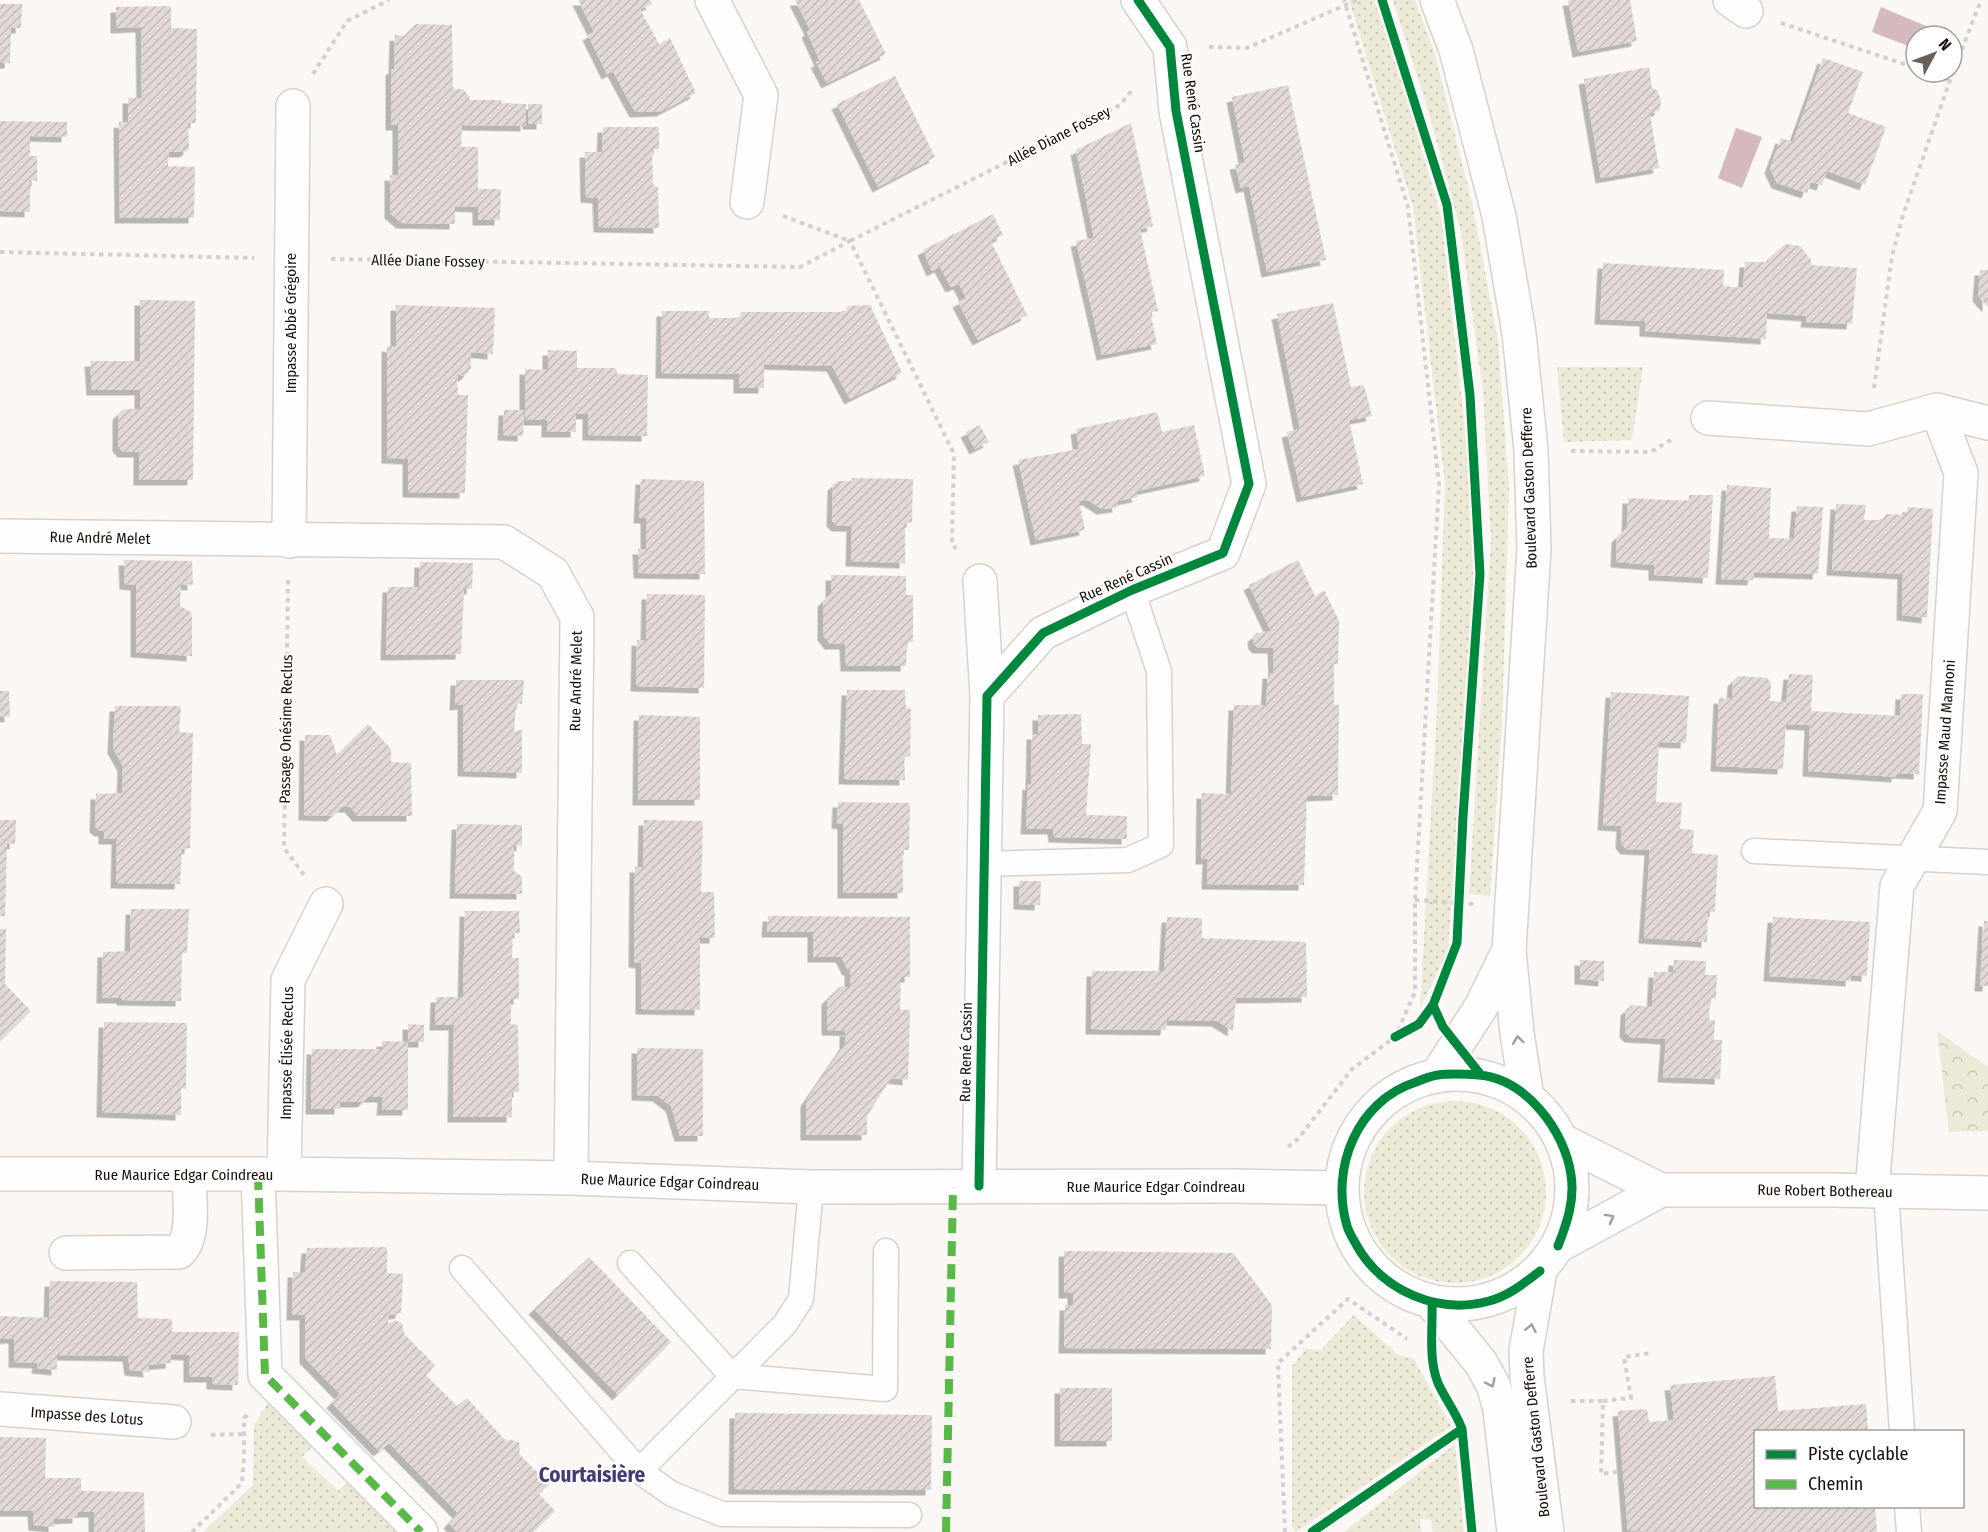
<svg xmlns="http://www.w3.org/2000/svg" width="1988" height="1532" font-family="'Fira Sans Condensed',sans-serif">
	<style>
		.grass { fill: url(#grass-dots) }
		.forest { fill: url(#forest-crowns) }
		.water { fill: #d4b9be }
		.building { fill: url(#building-hatch); filter: url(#shadow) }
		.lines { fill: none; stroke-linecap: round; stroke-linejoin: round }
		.service-casing { stroke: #d8d1cc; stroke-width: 27 }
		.pedestrian-casing { stroke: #d8d1cc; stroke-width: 36 }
		.minor-casing { stroke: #d8d1cc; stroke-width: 36 }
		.secondary-casing { stroke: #d8d1cc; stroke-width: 36 }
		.path { stroke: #d2d1d0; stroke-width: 4; stroke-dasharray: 4.5 4.5; stroke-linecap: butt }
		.service { stroke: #fefefe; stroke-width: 24 }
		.pedestrian { stroke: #fefefe; stroke-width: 33 }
		.minor { stroke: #fefefe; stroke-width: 33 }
		.secondary { stroke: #fefefe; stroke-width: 33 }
		.quiet { stroke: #58b947; stroke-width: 8; stroke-dasharray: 15 8; stroke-linecap: butt }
		.cycleway-casing { stroke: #fff; stroke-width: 13 }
		.cycleway { stroke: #00873e; stroke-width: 9 }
		.oneway { stroke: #a29e9c }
		.labels { text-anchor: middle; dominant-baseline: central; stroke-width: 4.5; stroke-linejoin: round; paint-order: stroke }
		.street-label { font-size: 15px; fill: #190e08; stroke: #fff }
		.district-label { font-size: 21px; font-weight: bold; fill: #463975; stroke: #fff }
	</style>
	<defs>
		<pattern id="grass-dots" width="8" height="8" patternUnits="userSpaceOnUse" patternTransform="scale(1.5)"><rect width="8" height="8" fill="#ece9d6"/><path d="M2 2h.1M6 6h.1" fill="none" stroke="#cac7b6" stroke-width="1.8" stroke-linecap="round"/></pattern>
		<pattern id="forest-crowns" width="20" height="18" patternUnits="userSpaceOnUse" patternTransform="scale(1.5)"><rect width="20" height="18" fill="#ece9d6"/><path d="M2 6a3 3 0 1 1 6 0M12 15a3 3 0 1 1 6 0" fill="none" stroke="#cac7b6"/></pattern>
		<pattern id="building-hatch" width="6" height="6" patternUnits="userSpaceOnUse" patternTransform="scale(1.5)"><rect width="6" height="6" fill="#e2d9d7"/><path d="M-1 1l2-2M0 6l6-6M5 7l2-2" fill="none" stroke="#c1b9b7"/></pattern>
		<filter id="shadow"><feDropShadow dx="-5.5" dy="5.5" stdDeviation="0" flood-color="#0004"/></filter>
	</defs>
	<rect width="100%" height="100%" fill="#faf7f5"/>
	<path class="grass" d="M1349,0H1374L1400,76L1441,216L1465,428L1474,581L1448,950L1420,1009L1437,709L1445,484L1413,207Z
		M1393,0H1415L1434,51L1472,202L1498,341L1509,487L1502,723L1490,896L1469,894L1491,540L1483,391L1461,232L1429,113Z
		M1557,367H1643L1632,440L1564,442Z
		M1364 1192a91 91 0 1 1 182 0a91 91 0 1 1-182 0Z
		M1354,1315L1398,1355L1414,1359L1451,1426L1296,1532L1292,1527V1366L1306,1349L1321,1350Z
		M273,1395L320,1439L302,1457L338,1491L356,1476L409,1532H203L253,1485L254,1425Z
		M1455,1444L1464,1532H1433L1431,1520L1420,1519L1421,1532H1344Z"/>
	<path class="forest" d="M1937,1031L1988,1067V1131L1949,1132Z"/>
	<path class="water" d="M1881,7L1933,29L1931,36H1916V49L1872,32Z
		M1736,128L1762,137L1742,188L1718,178Z"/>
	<path class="building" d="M578,0H650L652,4L640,9L659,44L670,38L696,93L662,111L635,112L613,71L607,74L588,35L594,32Z
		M795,0H859L886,54L827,83L816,62L820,61L807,32L810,30Z
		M1568,0H1630L1637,41L1578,52Z
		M0,4H22L21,28H11L10,63H0Z
		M171,6V28L197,29L196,123H188L189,149L185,152H169L168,166L195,167L194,218H120L119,122L128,123V98H142L141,27L116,28V7Z
		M416,24L452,25L453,89H463L469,96V100H501L502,103L526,104V126L462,125L461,147H478V189H501L500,220H478V207L455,206V224L402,223L390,213V175L398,176V125H391V69H394L395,35L404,36Z
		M1823,58L1863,72L1848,113L1886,127L1865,185L1827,171L1822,185L1811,182L1807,193L1777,183L1770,168L1781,138L1793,142Z
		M1649,67L1652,88L1657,90L1661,100L1660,110L1650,114L1659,168L1601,178L1584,79Z
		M895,76L935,157L878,187L837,104Z
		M1288,85L1326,260L1267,272L1249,186L1241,188L1235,164L1245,163L1232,97Z
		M528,104H542V124H528Z
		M0,121L67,122V137L30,136V156H37V181L30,180V212L0,211Z
		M1131,123L1153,226L1140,229L1158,311L1150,312L1157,344L1102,355L1076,241L1094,238L1076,150Z
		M603,127H659V149L652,150L653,185L658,187L659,228L599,227L598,198L586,197L585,152H602Z
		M993,214L1003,235L991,241L1027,315L978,340L958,302L966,298L959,284L951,287L940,267L932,271L923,250Z
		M1785,244L1800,246L1811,260V265L1857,268L1852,324L1806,322L1807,316L1767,313L1766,339L1645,331V321L1600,319L1603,263L1724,270L1723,286L1743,288L1745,262H1768V259Z
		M1980,270H1988V307L1978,296Z
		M140,300L195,301L193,480H139V452H123L118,446V414L124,409H140V390H92L90,361H140Z
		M1333,303L1351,387L1364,385L1372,416L1349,420L1363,484L1302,497L1287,432L1300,429L1277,314Z
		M396,305L495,308L493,354L471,352V368L468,373L464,376L457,374L458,395H468L465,493L408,492V459L387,458V346L396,347Z
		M870,305L902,373L850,399L832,366L764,364V388H739V374L661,373L662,311H709V318H740L741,312H846L847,306Z
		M548,350L577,351V368H616L617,374L648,375L647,436L588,435V414H576V432H547V420H525V369L548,370Z
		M504,410H524L523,436L503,435Z
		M1157,412L1162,432L1194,425L1205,476L1136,491L1138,497L1117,501L1118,507L1102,509L1088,500L1079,501L1085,530L1036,540L1018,460L1079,449L1076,429Z
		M980,425L989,442L975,449L966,432Z
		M852,478L913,479L912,522L905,523V563L851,561L852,526H837L832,521L833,485L838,481H852Z
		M641,479L704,481L705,574L639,573L638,549H646V518H639Z
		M1727,485L1771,488L1769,538L1794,539L1797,506L1823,507L1818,574L1754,572L1753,580L1721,579Z
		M1689,495H1713L1708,578L1654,575V565L1616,562L1617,537L1627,528L1628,498L1689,501Z
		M1836,504L1866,505L1864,520H1882L1886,514L1906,515L1908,507L1933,509L1927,618L1902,615L1903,574L1832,570Z
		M124,560L192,561L193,585L181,584L180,606L191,612L192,616V656L136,652V585L125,584Z
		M1298,560L1315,596L1324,590L1339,621L1338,664H1334V705H1339L1338,795L1307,796L1304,885L1207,884L1208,859H1201L1202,793L1231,794L1234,705H1266L1268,673H1274L1273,648H1258L1254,644L1253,637L1257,633L1271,631L1249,585Z
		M420,562L473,563L472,589H464L461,654L386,655L388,587H419Z
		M831,575L906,576V595H913V642H907L906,666H846L845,644H830L823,635V601L831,594Z
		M647,594L705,595L704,688L636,686L637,640L646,641Z
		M1789,674L1813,675L1811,711L1900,716L1901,694H1923L1919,774L1897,773V777L1808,771L1810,725L1786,724L1783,769L1716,766L1719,698L1732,699L1733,681L1738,676L1767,678L1771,683L1770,701L1786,702Z
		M456,680H524L522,704L516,703L514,731L522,730V773L463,771V704L455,705Z
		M847,690H905L906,708L911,709L910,756L904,757L905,780L844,779Z
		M0,691H9L10,717L0,716Z
		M1611,692L1689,696L1686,743L1659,742L1656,802L1682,803L1680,829L1694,830L1692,853L1718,855L1715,912H1708L1707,942L1644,938L1650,850L1626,849L1621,843L1622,826L1603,825Z
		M115,706H181L179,732L193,733L190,848L182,849L180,884L116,883L117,839H104V831H100L95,827L96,794L122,793L123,766L113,748Z
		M1081,714L1082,744H1091L1086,815L1127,816V839L1054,837L1053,829H1026L1028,784L1031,785L1032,734H1038V715Z
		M639,715L700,717V800H638Z
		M368,724L391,749V762L411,763L412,816H358L350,807H342L332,816L304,815L305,735H330L337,755Z
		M838,802L910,803L909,850H903V893H843V824L837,823Z
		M0,820H16L15,844L7,843L5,916H0Z
		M644,820L703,821L701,892H714L715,938H700V1010L641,1009V963L634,962L635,867H643Z
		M457,824L522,825V846L514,845V871L522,877V894L455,893Z
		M1019,881H1041L1040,905L1019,904Z
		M131,909H189L187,953H182L181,1001L122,1000V998H102L103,952L130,951Z
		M465,911H519L520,933H513L512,958H519V999H511V1024L518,1025L519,1092H512V1117H453L454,1025H435L436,997H463Z
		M768,916L910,917V977H901L900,1010H910L908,1080L891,1078L867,1116V1135H806V1101L845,1044V1031H878L827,1030V999L840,987H850V970H848L841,957H813V932H767Z
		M1167,917L1202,918V938L1306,942L1307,997L1236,998L1233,1031L1217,1021L1167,1020L1166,1030L1091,1029L1092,971H1164Z
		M1773,917L1870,922L1867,976L1851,975V981L1769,976Z
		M1984,921H1988V986H1980Z
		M0,929H6L5,984L31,1011L0,1041Z
		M1580,960L1604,961V981L1580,979Z
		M1674,960L1706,961L1705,975H1717L1716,999L1710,998L1709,1020H1715L1714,1040H1722L1720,1079L1663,1077L1666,1039L1630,1037L1625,1032L1626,1010L1632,1005L1652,1007L1654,972H1673Z
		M104,1022L187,1023L186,1089L181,1088V1115L102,1112Z
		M408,1024L424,1025V1042H408Z
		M382,1041L408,1042V1110H382L383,1097H368L363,1102H340V1109H311L312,1049H382Z
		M637,1048L703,1049V1136H680L671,1106L658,1096L637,1095Z
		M387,1247V1273L403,1274L401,1313L389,1315L388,1324L395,1320L402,1323L404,1334L435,1365L426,1375L457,1406L467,1398L506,1441L511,1440L519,1442L520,1449L519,1454L549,1484L539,1494L555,1511L533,1532H457L449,1523L458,1513L389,1443L379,1451L332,1403L340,1394L305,1358V1315H292L293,1272H305L307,1248Z
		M1064,1251L1233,1253L1272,1305L1271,1349L1064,1348L1065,1305H1073V1293H1064Z
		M589,1257L671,1342L618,1395L534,1309Z
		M50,1281L137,1282L138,1318L172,1319V1332H239L238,1385L212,1384V1377H189V1355L171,1354V1363L148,1365L149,1372L130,1370L128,1356L57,1355V1370L37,1368L38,1363L14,1362V1338L0,1339V1316L49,1318Z
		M1775,1376L1778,1411L1866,1404L1868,1431H1755V1506H1875L1877,1532L1628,1531L1618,1411L1647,1409L1649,1422L1674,1420L1670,1385Z
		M1060,1388H1112V1441H1060Z
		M735,1413L932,1415L931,1490L734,1489Z
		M0,1437L46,1438L45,1478H81V1491L144,1492L145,1532H94V1512H78V1518L54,1519V1527L34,1525L33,1511H0Z"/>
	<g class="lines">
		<defs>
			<path id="service" d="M1754,851L1988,862
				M984,864L1128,860L1161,845L1159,671L1132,590
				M1886,1192L1902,1432
				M630,1263L732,1376L885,1389L886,1251
				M462,1268L639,1471L672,1494L722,1514L909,1515
				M639,1471L785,1324L801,1299L811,1187
				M1907,1506L1909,1532"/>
			<path id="pedestrian" d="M258,1175L265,1375L421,1532"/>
			<path id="minor" d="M712,0L761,95L747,202
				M1730,0L1746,11
				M1937,410L1988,423
				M1708,418L1868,429L1937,410L1961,473L1940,811L1897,886L1872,1191
				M0,536L504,542L553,573L577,617L571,1178
				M289,541L293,106
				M980,581L987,696
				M1563,1141L1661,1190H1833L1988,1193
				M0,1174H284L571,1178L811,1187L1232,1186L1340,1188
				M284,1174L288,980L326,904
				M979,1186L987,696L1043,633L1132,590L1223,553L1249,484L1176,111L1170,47L1138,0
				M1558,1246L1661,1190
				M66,1253L179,1252C196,1237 189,1197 189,1175
				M0,1409L174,1422"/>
			<path id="secondary" d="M1437,0L1456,50L1499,216L1519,333L1531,450L1534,549L1509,950L1517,1033L1527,1098
				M1342 1189a115 115 0 1 1 230 0a115 115 0 1 1-230 0Z
				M1437,1075L1481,1007L1509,950
				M1540,1271L1526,1351L1527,1377L1547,1532
				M1432,1303L1481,1363L1494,1387L1500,1410L1514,1532"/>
		</defs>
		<use href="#service" class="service-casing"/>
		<use href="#pedestrian" class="pedestrian-casing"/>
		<use href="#minor" class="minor-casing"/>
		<use href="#secondary" class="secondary-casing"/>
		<path class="path" d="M1781,23L1916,68
			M1209,47L1247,48L1357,0
			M1927,72L1950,80
			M313,74L347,21L389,0
			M783,216L850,241L1120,105L1133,89
			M0,252L254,258
			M331,259L800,267L850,241L954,454L952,544L956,549
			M1874,388L1892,256L1902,218L1950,80L1981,0
			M1571,451L1651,452L1674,438
			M288,580L284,848L304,875
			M1415,900L1474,904
			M1288,1147L1298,1139L1352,1069L1395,1037L1415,992V900L1439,484L1408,207L1344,0
			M1571,1401H1603L1601,1474L1622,1471
			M1603,1401L1631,1398L1624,1357L1652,1353
			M211,1435L244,1434
			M192,1532L242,1483L244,1457V1418L249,1413
			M1285,1532L1278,1363L1348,1299L1407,1339"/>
		<use href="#service" class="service"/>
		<use href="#pedestrian" class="pedestrian"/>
		<use href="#minor" class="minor"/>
		<use href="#secondary" class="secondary"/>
		<path class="quiet" d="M258,1175L265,1375L421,1532
			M946,1532L953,1187"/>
		<defs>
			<path id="cycleway" d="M1382,0L1447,205L1470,395L1480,574L1463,817L1457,943L1433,1005L1419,1024L1395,1037
				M1433,1005L1443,1027L1481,1075
				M979,1186L987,696L1043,633L1132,590L1223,553L1249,484L1176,111L1170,47L1138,0
				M1540,1271C1524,1283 1509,1296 1489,1301C1438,1315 1383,1291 1357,1246C1354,1240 1349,1233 1347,1226C1330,1168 1357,1101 1416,1082C1423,1079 1431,1076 1438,1075C1451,1073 1466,1074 1479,1075C1526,1079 1565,1131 1571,1175C1575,1200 1567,1223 1558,1246
				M1432,1303C1433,1327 1428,1359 1438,1383C1445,1399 1456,1412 1462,1429L1472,1532
				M1312,1532L1462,1429"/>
		</defs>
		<use href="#cycleway" class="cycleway-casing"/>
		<use href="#cycleway" class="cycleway"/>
	</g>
	<defs><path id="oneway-chevron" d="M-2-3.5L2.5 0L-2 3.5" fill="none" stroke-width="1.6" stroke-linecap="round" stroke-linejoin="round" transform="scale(1.5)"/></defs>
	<g class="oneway">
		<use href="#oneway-chevron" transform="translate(1518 1040) rotate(-98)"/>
		<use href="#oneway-chevron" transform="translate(1610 1218) rotate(-29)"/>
		<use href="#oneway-chevron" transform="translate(1531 1328) rotate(-79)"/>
		<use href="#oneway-chevron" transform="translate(1491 1383) rotate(65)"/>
	</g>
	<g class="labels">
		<g class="street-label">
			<text transform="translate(1193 103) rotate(82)">Rue René Cassin</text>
			<text transform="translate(1059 136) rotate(-27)">Allée Diane Fossey</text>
			<text transform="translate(428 261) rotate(1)">Allée Diane Fossey</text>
			<text transform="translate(291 323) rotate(-90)">Impasse Abbé Grégoire</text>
			<text transform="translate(1529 488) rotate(-92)">Boulevard Gaston Defferre</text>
			<text transform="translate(100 538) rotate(1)">Rue André Melet</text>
			<text transform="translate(1126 578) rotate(-24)">Rue René Cassin</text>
			<text transform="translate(576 681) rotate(-89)">Rue André Melet</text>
			<text transform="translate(286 729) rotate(-89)">Passage Onésime Reclus</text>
			<text transform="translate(1945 732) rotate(-86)">Impasse Maud Mannoni</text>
			<text transform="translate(966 1052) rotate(-89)">Rue René Cassin</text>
			<text transform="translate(287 1053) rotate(-89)">Impasse Élisée Reclus</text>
			<text x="184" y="1175">Rue Maurice Edgar Coindreau</text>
			<text transform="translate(670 1182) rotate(2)">Rue Maurice Edgar Coindreau</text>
			<text x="1156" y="1187">Rue Maurice Edgar Coindreau</text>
			<text transform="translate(1825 1191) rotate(1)">Rue Robert Bothereau</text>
			<text transform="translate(87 1416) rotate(4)">Impasse des Lotus</text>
			<text transform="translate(1536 1437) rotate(-96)">Boulevard Gaston Defferre</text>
		</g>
		<g class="district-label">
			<text x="592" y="1475">Courtaisière</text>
		</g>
	</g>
	<rect x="1754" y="1430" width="210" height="78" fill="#ffffff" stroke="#a39f9c" stroke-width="1.5"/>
	<rect x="1766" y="1450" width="30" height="9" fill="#00873e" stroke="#a39f9c" stroke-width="1.5"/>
	<text x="1808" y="1460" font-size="18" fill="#190e08">Piste cyclable</text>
	<rect x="1766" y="1480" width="30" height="9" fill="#58b947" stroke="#a39f9c" stroke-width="1.5"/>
	<text x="1808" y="1490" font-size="18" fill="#190e08">Chemin</text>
	<g transform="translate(1934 54) rotate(49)"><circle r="28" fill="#ffffff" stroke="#a39f9c" stroke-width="1.5"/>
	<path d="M0-4.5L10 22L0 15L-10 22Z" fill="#68605b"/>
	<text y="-9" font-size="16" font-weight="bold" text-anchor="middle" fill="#190e08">N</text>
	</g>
</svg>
